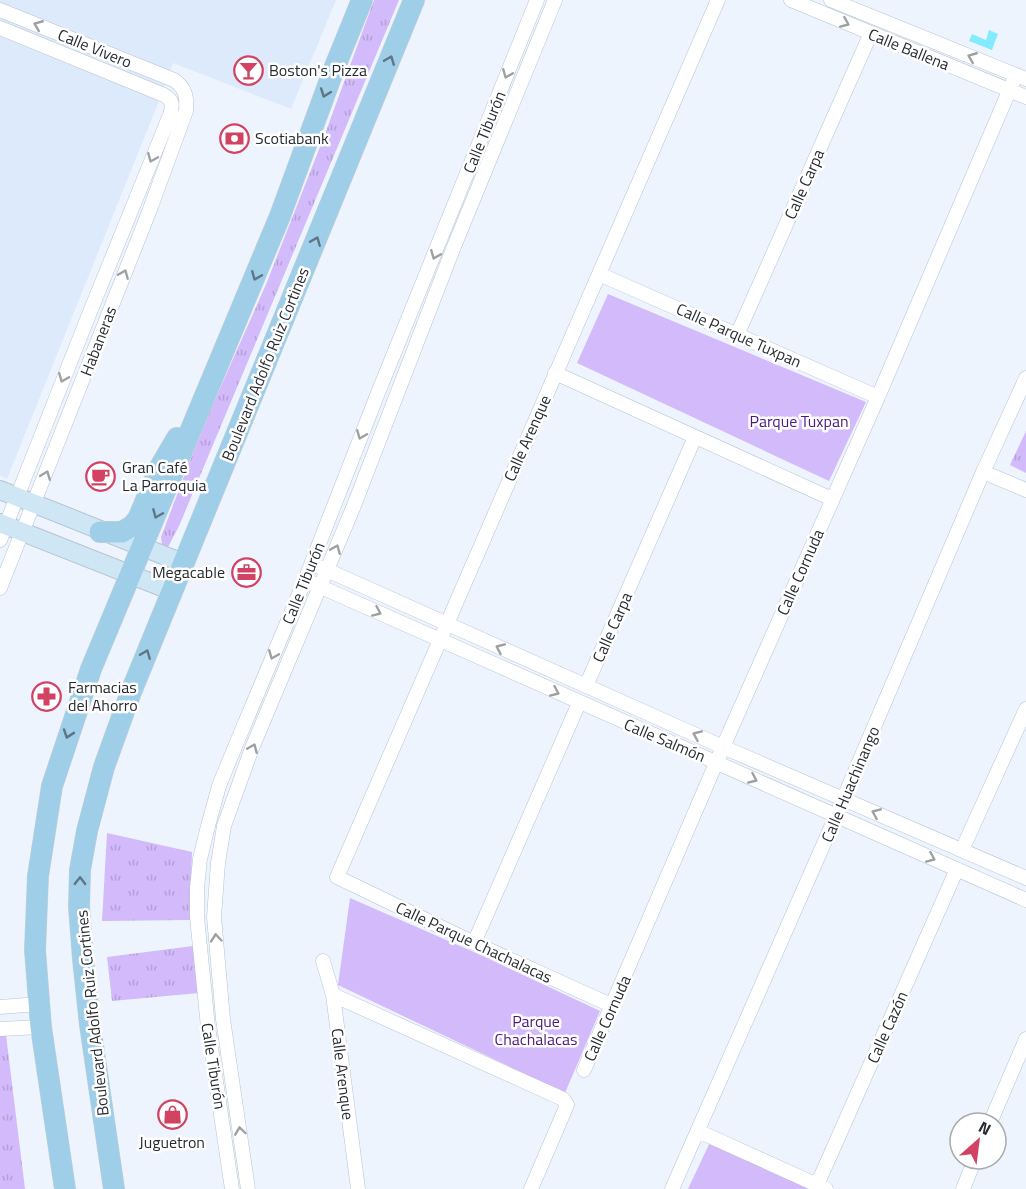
<svg xmlns="http://www.w3.org/2000/svg" width="1026" height="1189" font-family="'Titillium Web',sans-serif">
	<style>
		.built { fill: #ddeafc }
		.grass { fill: url(#grass-tufts) }
		.green { fill: #d3bafa }
		.water { fill: #84ebff }
		.lines { fill: none; stroke-linecap: round; stroke-linejoin: round }
		.street-casing { stroke: #b7c3d3; stroke-width: 15 }
		.secondary-casing { stroke: #b7c3d3; stroke-width: 20 }
		.primary-casing { stroke: #d0d1d2; stroke-width: 22 }
		.street { stroke: #fff; stroke-width: 14 }
		.secondary { stroke: #cfe7f4; stroke-width: 18 }
		.primary { stroke: #9fcee8; stroke-width: 21 }
		.oneway { stroke: #9ea0a3 }
		.oneway2 { stroke: #5e7584 }
		.labels { text-anchor: middle; dominant-baseline: central; stroke-width: 5; stroke-linejoin: round; paint-order: stroke }
		.street-label { font-size: 16px; fill: #282c32; stroke: #fff }
		.poi-label { font-size: 16px; fill: #282c32; stroke: #fff; text-anchor: start }
		.park-label { font-size: 16px; fill: #4d197c; stroke: #fff }
	</style>
	<defs>
		<pattern id="grass-tufts" width="24" height="20" patternUnits="userSpaceOnUse" patternTransform="scale(1.5)"><rect width="24" height="20" fill="#d3bafa"/><path d="M3 7l-1-3M5 7V3M7 7l1-3M15 17l-1-3M17 17v-4M19 17l1-3" fill="none" stroke="#b5a0d7"/></pattern>
	</defs>
	<rect width="100%" height="100%" fill="#edf4fe"/>
	<path class="built" d="M0,0H336L291,109L173,63L159,101L7,479L0,476Z"/>
	<path class="grass" d="M374,0H399L179,526L168,547L162,545L161,537L202,429L267,282L325,134Z
		M1026,431V473L1010,465Z
		M107,833L192,852L190,920L102,921Z
		M193,946L199,993L112,1001L107,957Z
		M0,1035H6L25,1189H0Z"/>
	<path class="green" d="M608,294L866,402L829,481L577,363Z
		M350,898L483,956L600,1011L565,1093L338,985Z
		M712,1138L815,1189H688Z"/>
	<path class="water" d="M989,30L998,34L992,50L969,41L972,34L986,40Z"/>
	<g class="lines">
		<defs>
			<path id="street" d="M791,0L1026,97
				M831,0L1026,79
				M0,10L174,80C186,88 187,98 186,111L149,212L0,588
				M0,28L164,95C173,100 173,105 170,115L90,312L0,540
				M599,274L878,397
				M737,335L871,33
				M555,373L832,499
				M983,472L1026,490
				M320,567L723,747L1026,878
				M312,583L1026,900
				M586,686L695,437
				M962,850L1026,709
				M474,943L579,703
				M323,961L333,995L358,1189
				M333,995L563,1099L567,1105L531,1189
				M613,1006L474,943L337,877L718,0
				M0,1007L39,1004
				M0,1029L41,1027
				M584,1070L723,747L878,397L1016,75
				M990,1123L1026,1039
				M698,1131L826,1189
				M817,1185L957,869
				M232,1189L208,1027L197,917V888L200,859L208,826L219,786L237,742L305,580L378,393L537,0
				M248,1189L223,1019L214,917L218,863L224,826L252,748L353,508L453,249L555,0
				M672,1189L836,816L983,472L1026,378
				M963,1189L975,1159"/>
			<path id="secondary" d="M0,490L183,563
				M0,523L172,591"/>
			<path id="primary" d="M100,532H122L132,526L138,519L160,467L177,438
				M65,1189L41,1027L35,950L38,876L52,786L91,669L280,216L334,69L362,0
				M114,1189L90,1025L83,959L79,907L80,870L87,831L104,767L131,692L414,0"/>
		</defs>
		<use href="#street" class="street-casing"/>
		<use href="#secondary" class="secondary-casing"/>
		<use href="#primary" class="primary-casing"/>
		<use href="#street" class="street"/>
		<use href="#secondary" class="secondary"/>
		<use href="#primary" class="primary"/>
	</g>
	<defs><path id="oneway-chevron" d="M-2-3.5L2.5 0L-2 3.5" fill="none" stroke-width="1.6" stroke-linecap="round" stroke-linejoin="round" transform="scale(1.5)"/></defs>
	<g class="oneway">
		<use href="#oneway-chevron" transform="translate(845 23) rotate(23)"/>
		<use href="#oneway-chevron" transform="translate(38 25) rotate(-158)"/>
		<use href="#oneway-chevron" transform="translate(972 57) rotate(-158)"/>
		<use href="#oneway-chevron" transform="translate(507 74) rotate(112)"/>
		<use href="#oneway-chevron" transform="translate(152 158) rotate(113)"/>
		<use href="#oneway-chevron" transform="translate(435 255) rotate(112)"/>
		<use href="#oneway-chevron" transform="translate(124 274) rotate(-68)"/>
		<use href="#oneway-chevron" transform="translate(63 378) rotate(112)"/>
		<use href="#oneway-chevron" transform="translate(361 435) rotate(112)"/>
		<use href="#oneway-chevron" transform="translate(46 475) rotate(-69)"/>
		<use href="#oneway-chevron" transform="translate(336 549) rotate(-67)"/>
		<use href="#oneway-chevron" transform="translate(377 612) rotate(24)"/>
		<use href="#oneway-chevron" transform="translate(500 648) rotate(-156)"/>
		<use href="#oneway-chevron" transform="translate(273 655) rotate(112)"/>
		<use href="#oneway-chevron" transform="translate(555 692) rotate(24)"/>
		<use href="#oneway-chevron" transform="translate(697 735) rotate(-156)"/>
		<use href="#oneway-chevron" transform="translate(253 748) rotate(-67)"/>
		<use href="#oneway-chevron" transform="translate(753 779) rotate(24)"/>
		<use href="#oneway-chevron" transform="translate(876 813) rotate(-157)"/>
		<use href="#oneway-chevron" transform="translate(931 858) rotate(24)"/>
		<use href="#oneway-chevron" transform="translate(216 938) rotate(-95)"/>
		<use href="#oneway-chevron" transform="translate(240 1131) rotate(-98)"/>
	</g>
	<g class="oneway2">
		<use href="#oneway-chevron" transform="translate(390 60) rotate(-68)"/>
		<use href="#oneway-chevron" transform="translate(325 93) rotate(110)"/>
		<use href="#oneway-chevron" transform="translate(316 241) rotate(-68)"/>
		<use href="#oneway-chevron" transform="translate(256 276) rotate(112)"/>
		<use href="#oneway-chevron" transform="translate(157 514) rotate(113)"/>
		<use href="#oneway-chevron" transform="translate(146 654) rotate(-68)"/>
		<use href="#oneway-chevron" transform="translate(68 734) rotate(109)"/>
		<use href="#oneway-chevron" transform="translate(80 881) rotate(-89)"/>
	</g>
	<defs>
		<symbol id="bar-ring" viewBox="-11 -11 22 22"><circle r="9.5" fill="#fff" stroke="#d24263" stroke-width="1.5"/><path d="M-6-5H6L.8 .8V4.5H3.5V6h-7V4.5H-.8V.8Z" fill="#d24263"/></symbol>
		<symbol id="bank-ring" viewBox="-11 -11 22 22"><circle r="9.5" fill="#fff" stroke="#d24263" stroke-width="1.5"/><path d="M-6-4H6V4H-6ZM0-2.3a2.3 2.3 0 1 0 0 4.6a2.3 2.3 0 1 0 0-4.6Z" fill="#d24263"/></symbol>
		<symbol id="cafe-ring" viewBox="-11 -11 22 22"><circle r="9.5" fill="#fff" stroke="#d24263" stroke-width="1.5"/><path d="M-5.5-4.5H6V0H3Q3 3.5 0 3.5H-2.5Q-5.5 3.5-5.5 0ZM3-3.2v2h1.7v-2ZM-6 4.5H4V6H-6Z" fill="#d24263"/></symbol>
		<symbol id="office-ring" viewBox="-11 -11 22 22"><circle r="9.5" fill="#fff" stroke="#d24263" stroke-width="1.5"/><path d="M-6-3h4V-5.5h4V-3h4V5H-6ZM-1-4.5V-3h2v-1.5ZM-6 0V1H6V0Z" fill="#d24263"/></symbol>
		<symbol id="pharmacy-ring" viewBox="-11 -11 22 22"><circle r="9.5" fill="#fff" stroke="#d24263" stroke-width="1.5"/><path d="M-2-6h4v4h4v4h-4v4h-4v-4h-4v-4h4Z" fill="#d24263"/></symbol>
		<symbol id="shop-ring" viewBox="-11 -11 22 22"><circle r="9.5" fill="#fff" stroke="#d24263" stroke-width="1.5"/><path d="M-5-2.5h2.3a2.7 3.5 0 0 1 5.4 0H5L5.5 6h-11ZM-1.5-2.5h3a1.5 2.3 0 0 0-3 0Z" fill="#d24263"/></symbol>
	</defs>
	<g fill-rule="evenodd">
		<use href="#bar-ring" x="232" y="54" width="33" height="33"/>
		<use href="#bank-ring" x="218" y="122" width="33" height="33"/>
		<use href="#cafe-ring" x="84" y="460" width="33" height="33"/>
		<use href="#office-ring" x="230" y="556" width="33" height="33"/>
		<use href="#pharmacy-ring" x="30" y="680" width="33" height="33"/>
		<use href="#shop-ring" x="156" y="1098" width="33" height="33"/>
	</g>
	<g class="labels">
		<g class="street-label">
			<text transform="translate(95 48) rotate(22)">Calle Vivero</text>
			<text transform="translate(909 49) rotate(22)">Calle Ballena</text>
			<text transform="translate(484 132) rotate(-68)">Calle Tiburón</text>
			<text transform="translate(804 184) rotate(-66)">Calle Carpa</text>
			<text transform="translate(739 335) rotate(24)">Calle Parque Tuxpan</text>
			<text transform="translate(98 341) rotate(-69)">Habaneras</text>
			<text transform="translate(265 364) rotate(-68)">Boulevard Adolfo Ruiz Cortines</text>
			<text transform="translate(527 438) rotate(-66)">Calle Arenque</text>
			<text transform="translate(800 572) rotate(-66)">Calle Cornuda</text>
			<text transform="translate(303 583) rotate(-68)">Calle Tiburón</text>
			<text transform="translate(612 627) rotate(-66)">Calle Carpa</text>
			<text transform="translate(665 740) rotate(23)">Calle Salmón</text>
			<text transform="translate(850 784) rotate(-67)">Calle Huachinango</text>
			<text transform="translate(474 942) rotate(25)">Calle Parque Chachalacas</text>
			<text transform="translate(92 1013) rotate(-96)">Boulevard Adolfo Ruiz Cortines</text>
			<text transform="translate(607 1018) rotate(-66)">Calle Cornuda</text>
			<text transform="translate(887 1027) rotate(-66)">Calle Cazón</text>
			<text transform="translate(214 1066) rotate(81)">Calle Tiburón</text>
			<text transform="translate(343 1074) rotate(83)">Calle Arenque</text>
		</g>
		<g class="poi-label">
			<text x="269" y="70">Boston's Pizza</text>
			<text x="255" y="138">Scotiabank</text>
			<text x="122" y="467">Gran Café<tspan x="122" dy="18">La Parroquia</tspan></text>
			<text x="225" y="572" text-anchor="end">Megacable</text>
			<text x="68" y="687">Farmacias<tspan x="68" dy="18">del Ahorro</tspan></text>
			<text x="172" y="1142" text-anchor="middle">Juguetron</text>
		</g>
		<g class="park-label">
			<text x="799" y="421">Parque Tuxpan</text>
			<text x="536" y="1021">Parque<tspan x="536" dy="18">Chachalacas</tspan></text>
		</g>
	</g>
	<g transform="translate(978 1141) rotate(28)"><circle r="28" fill="#ffffff" stroke="#a9abad" stroke-width="1.5"/>
	<path d="M0-4.5L10 22L0 15L-10 22Z" fill="#d24263"/>
	<text y="-9" font-size="16" font-weight="bold" text-anchor="middle" fill="#282c32">N</text>
	</g>
</svg>
